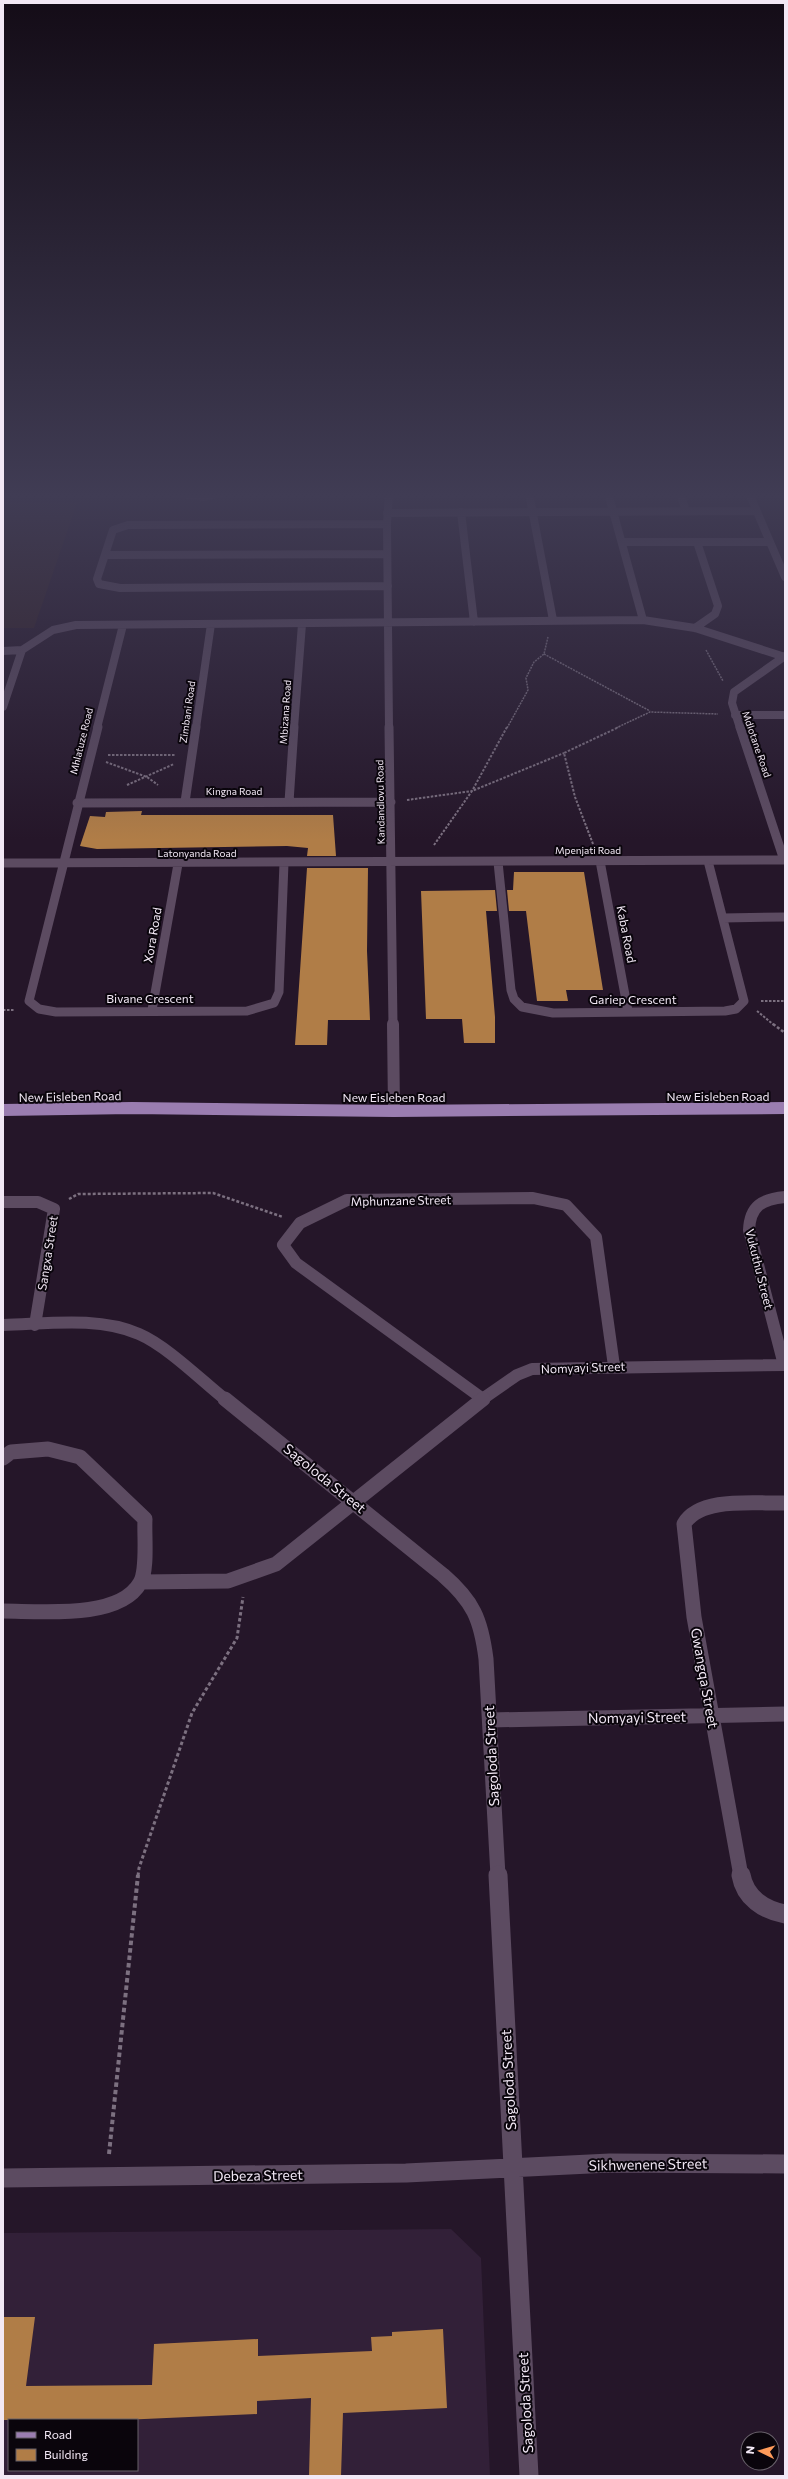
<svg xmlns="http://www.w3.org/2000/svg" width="788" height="2479" font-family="Commissioner,sans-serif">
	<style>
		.commercial { fill: #301e24 }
		.built { fill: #322038; fill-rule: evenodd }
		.building { fill: #b07d47 }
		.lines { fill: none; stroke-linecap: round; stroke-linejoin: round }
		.path-far4 { stroke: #7c7080; stroke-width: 1.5; stroke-dasharray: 2 1; stroke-linecap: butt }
		.path-far3 { stroke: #7c7080; stroke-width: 2; stroke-dasharray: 2.5 1.5; stroke-linecap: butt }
		.path-far2 { stroke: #7c7080; stroke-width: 2.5; stroke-dasharray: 3 2; stroke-linecap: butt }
		.path-far1 { stroke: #7c7080; stroke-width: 3; stroke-dasharray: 3.5 2.5; stroke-linecap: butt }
		.path { stroke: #7c7080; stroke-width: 4; stroke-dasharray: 4.5 3; stroke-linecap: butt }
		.minor-far4 { stroke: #5c4b61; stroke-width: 8 }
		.minor-far3 { stroke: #5c4b61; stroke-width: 9 }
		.minor-far2 { stroke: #5c4b61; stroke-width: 12 }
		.minor-far1 { stroke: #5c4b61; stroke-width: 15 }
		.minor { stroke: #5c4b61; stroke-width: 19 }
		.major { stroke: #9a7db0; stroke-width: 12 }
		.labels { text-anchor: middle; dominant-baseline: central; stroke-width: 4; stroke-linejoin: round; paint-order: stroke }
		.far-street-label { font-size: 10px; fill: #f2e8f5; stroke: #0a050c }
		.street-label { font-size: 12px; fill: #f2e8f5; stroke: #0a050c }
		.near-street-label { font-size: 14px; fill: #f2e8f5; stroke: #0a050c }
	</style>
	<rect width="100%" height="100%" fill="#251629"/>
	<path class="commercial" d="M3,503H77L34,628H3Z"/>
	<path class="built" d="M451,2229L481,2258L490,2476H3V2233ZM9,2420H137V2470H9Z"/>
	<path class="building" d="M142,811L141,815H333L336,856H307L308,848L287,846L97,849L80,846L90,816L105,817L106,812Z
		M307,868H368L367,951L370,1020H328L327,1045H295Z
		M514,872H584L603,990H566L568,1001H537L526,911H509L507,890H513Z
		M495,890L497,911H486L495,1017V1043H464L462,1019H426L421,891Z
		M3,2317H35L26,2386L152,2385L154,2344L258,2339V2356L372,2351L371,2337L392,2336V2332L443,2329L447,2408L343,2413L341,2476H309L311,2398L257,2401V2414L122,2420H3Z"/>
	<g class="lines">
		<path class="path-far4" d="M706,650L723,681
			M544,654L650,711
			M507,728L528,690L526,678L534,662L544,654L548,637
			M616,728L650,712L718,714"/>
		<path class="path-far3" d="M108,755H175
			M106,762L147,777L158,785
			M127,785L174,764
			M407,800L472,791L507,727
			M593,844L575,797L564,753L619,727
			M434,845L472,791L564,753
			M761,1001H785
			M3,1010H14
			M757,1011L774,1025"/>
		<path class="path-far2" d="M773,1024L785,1033
			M69,1199L78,1194L213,1193L283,1217"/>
		<path class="path-far1" d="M138,1876L139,1868L192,1713L237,1638L243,1597"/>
		<path class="path" d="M109,2154L138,1875"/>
		<path class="minor-far4" d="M174,493L204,497L221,493
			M389,493L387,524L389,728
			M529,493L553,620
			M608,493L643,620
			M680,493L686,511
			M749,493L785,577
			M461,512L474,622
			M387,513L756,511
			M387,524L128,525L113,530L97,579L99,584L120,588L388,586
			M622,542H769
			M106,555L387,554
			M695,628L715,614L718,606L697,542
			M3,651L22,650
			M3,707L22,650L53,630L76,625L643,620L695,628L785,657
			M735,715H785
			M97,728L123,625
			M196,728L211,624
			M294,728L302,624
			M740,728L732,703L734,692L785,656"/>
		<path class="minor-far3" d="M98,727L29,1001L39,1009L56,1012L247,1011L274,1003L279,992L284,863
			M389,727L393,1025
			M740,727L784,860
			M185,802L196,727
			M289,802L294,727
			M77,803L391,802
			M600,861L628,1011
			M498,862L511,990L514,999L522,1007L553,1013L725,1011L736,1009L744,1001L708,861
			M3,863L785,860
			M723,918L785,917
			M152,1010L178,864"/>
		<path class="minor-far2" d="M393,1024L394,1111
			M3,1202H38L54,1209L35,1325
			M3,1325C46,1324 98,1316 139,1334C167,1346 202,1381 226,1400
			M784,1365L749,1230C750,1206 762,1199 785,1197
			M483,1399L296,1263L283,1245L300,1223L347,1200L533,1198L566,1205L596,1237L614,1366
			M481,1400L517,1375L532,1369L785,1365"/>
		<path class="minor-far1" d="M225,1399L443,1575C473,1601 481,1619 486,1659L498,1876
			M3,1458L11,1452L48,1449L80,1457L145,1519C144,1535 148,1570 140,1583C119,1620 39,1611 3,1611
			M141,1582L228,1581L276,1564L483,1399
			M490,1720L785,1714
			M741,1876L694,1617L684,1524C700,1496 756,1504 785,1503"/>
		<path class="minor" d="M498,1875L529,2476
			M741,1875C745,1898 764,1910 785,1914
			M3,2178L406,2173L610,2163L785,2164"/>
		<path class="major" d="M3,1110L132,1108L394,1111L785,1108"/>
	</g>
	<linearGradient id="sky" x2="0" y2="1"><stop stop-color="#140c17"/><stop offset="0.59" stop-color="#403c54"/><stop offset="1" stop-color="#403c54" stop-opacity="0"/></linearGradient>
	<rect width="788" height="840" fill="url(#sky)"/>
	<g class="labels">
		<g class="far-street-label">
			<text transform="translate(187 712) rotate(-82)">Zimbani Road</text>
			<text transform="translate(285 712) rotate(-86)">Mbizana Road</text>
			<text transform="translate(81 741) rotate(-76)">Mhlatuze Road</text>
			<text transform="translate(757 744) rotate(71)">Mdlotane Road</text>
			<text x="234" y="791">Kingna Road</text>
			<text transform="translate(380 802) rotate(-91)">Kandandlovu Road</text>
			<text x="588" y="850">Mpenjati Road</text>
			<text x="197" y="853">Latonyanda Road</text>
		</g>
		<g class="street-label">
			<text transform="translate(627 934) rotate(79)">Kaba Road</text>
			<text transform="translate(152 935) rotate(-80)">Xora Road</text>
			<text x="150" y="998">Bivane Crescent</text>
			<text x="633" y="999">Gariep Crescent</text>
			<text transform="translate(70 1096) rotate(-1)">New Eisleben Road</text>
			<text x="718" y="1096">New Eisleben Road</text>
			<text x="394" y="1097">New Eisleben Road</text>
			<text transform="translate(401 1200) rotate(-1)">Mphunzane Street</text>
			<text transform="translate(47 1253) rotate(-81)">Sangxa Street</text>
			<text transform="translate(760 1269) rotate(76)">Vukuthu Street</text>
			<text transform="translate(583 1367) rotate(-2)">Nomyayi Street</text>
		</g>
		<g class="near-street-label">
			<text transform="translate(325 1478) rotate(39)">Sagoloda Street</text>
			<text transform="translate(705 1678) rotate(80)">Gwangqa Street</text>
			<text transform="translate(637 1717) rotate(-1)">Nomyayi Street</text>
			<text transform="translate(491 1756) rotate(-93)">Sagoloda Street</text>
			<text transform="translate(508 2080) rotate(-93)">Sagoloda Street</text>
			<text transform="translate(648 2164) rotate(-1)">Sikhwenene Street</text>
			<text transform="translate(258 2175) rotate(-1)">Debeza Street</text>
			<text transform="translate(525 2403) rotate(-93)">Sagoloda Street</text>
		</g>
	</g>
	<rect width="788" height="2479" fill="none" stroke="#f2e8f5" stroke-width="8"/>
	<rect x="8" y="2419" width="130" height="52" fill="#0a050c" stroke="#676069"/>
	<rect x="16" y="2432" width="20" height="6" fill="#9a7db0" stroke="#676069"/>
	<text x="44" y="2439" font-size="12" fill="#f2e8f5">Road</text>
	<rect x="16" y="2449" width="20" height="12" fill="#b07d47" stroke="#676069"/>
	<text x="44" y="2459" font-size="12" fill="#f2e8f5">Building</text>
	<g transform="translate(760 2451) rotate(275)"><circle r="19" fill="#0a050c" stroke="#676069"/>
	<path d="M0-3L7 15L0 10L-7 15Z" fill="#ff9b5a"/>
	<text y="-6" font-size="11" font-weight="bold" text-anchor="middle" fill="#f2e8f5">N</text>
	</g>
</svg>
